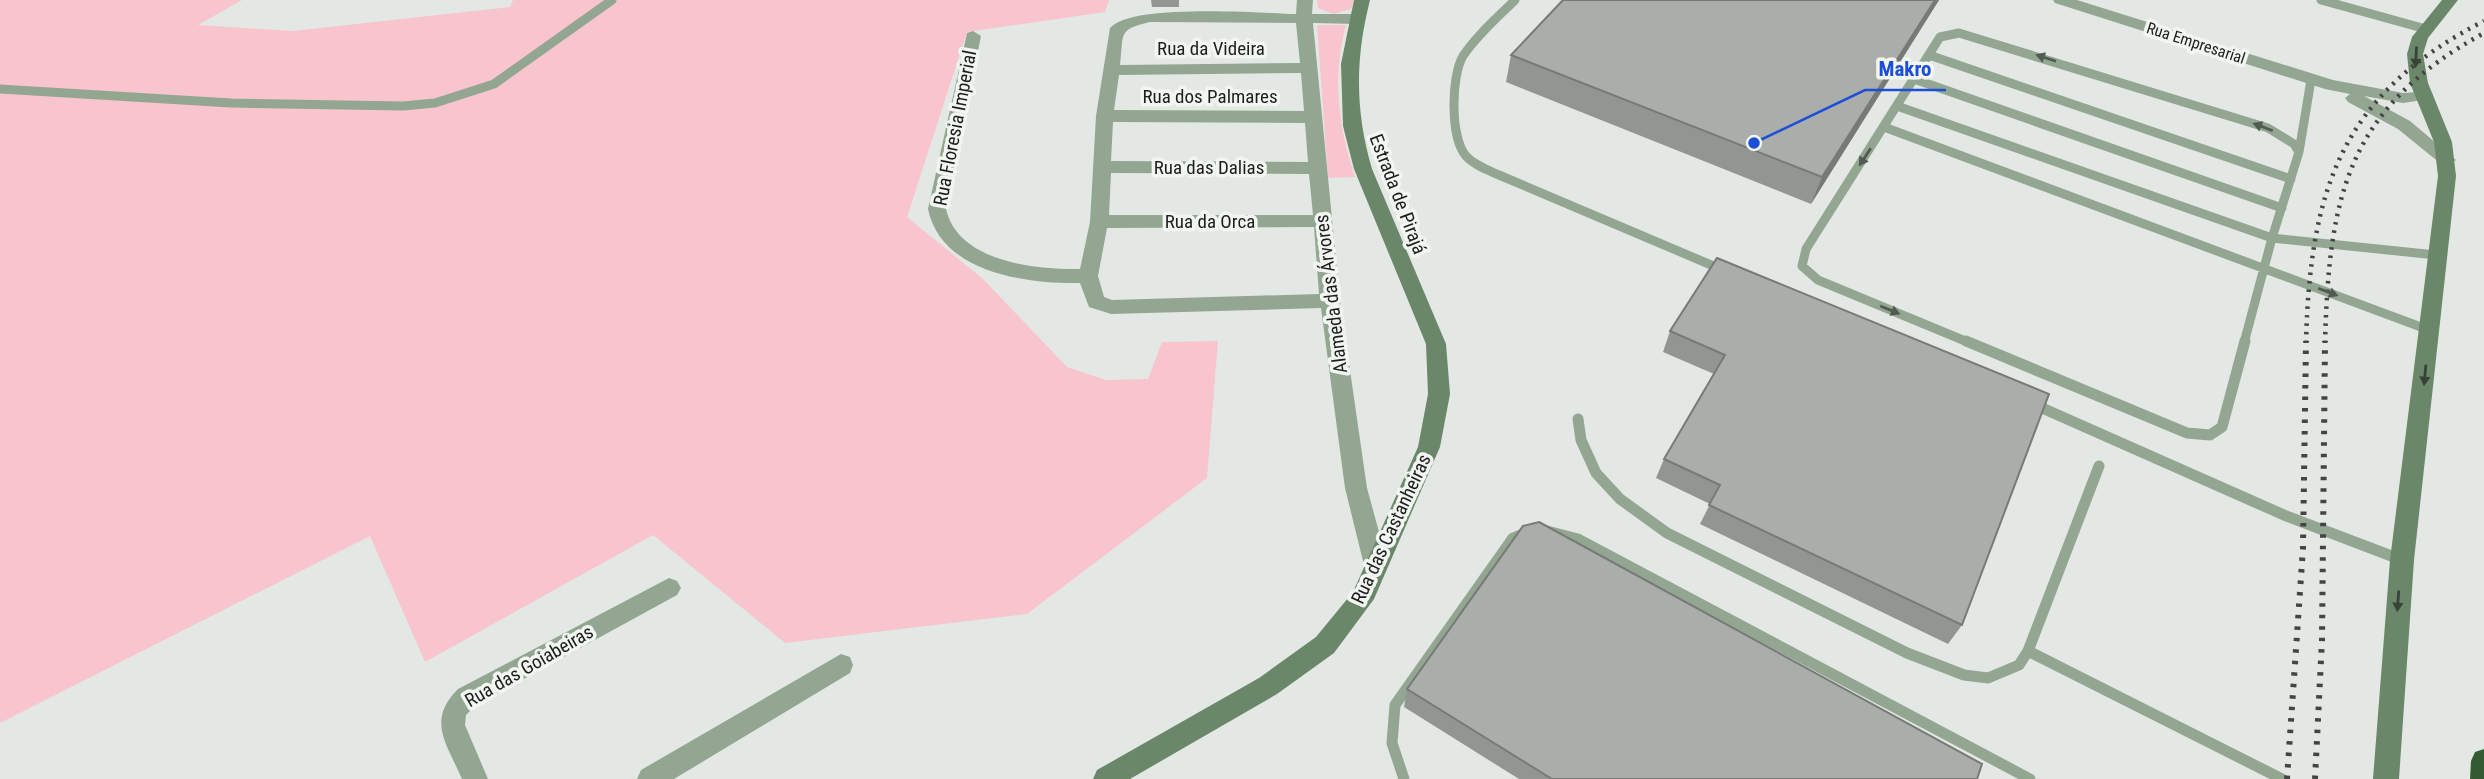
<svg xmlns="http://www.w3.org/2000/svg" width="2484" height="779" font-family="'Roboto Condensed',sans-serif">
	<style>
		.green { fill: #f8c4ce }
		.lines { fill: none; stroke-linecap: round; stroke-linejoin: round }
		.lane-far1 { stroke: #93a692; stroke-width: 9 }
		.lane { stroke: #93a692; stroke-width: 11 }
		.street { fill: #93a692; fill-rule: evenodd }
		.secondary { fill: #6a8769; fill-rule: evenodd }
		.highway { fill: #335c33; fill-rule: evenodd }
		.rail-far1 { stroke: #434443; stroke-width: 4.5; stroke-dasharray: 2.5 6; stroke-linecap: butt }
		.rail { stroke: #434443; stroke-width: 6; stroke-dasharray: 3.5 8; stroke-linecap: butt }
		.wall { fill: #929692 }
		.shaded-wall { fill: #777a77 }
		.building { fill: #aaaeaa; stroke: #777a77; stroke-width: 2 }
		.oneway { fill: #384338 }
		.oneway2 { fill: #525b52 }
		.labels { text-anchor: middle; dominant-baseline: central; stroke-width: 7; stroke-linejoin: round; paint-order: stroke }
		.far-street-label { font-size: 16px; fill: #1d1e1d; stroke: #f1f6f1 }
		.street-label { font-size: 19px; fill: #1d1e1d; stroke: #f1f6f1 }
		.leader { fill: none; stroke: #1d4ed8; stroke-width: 2.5 }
		.callout-dot { fill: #1d4ed8; stroke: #f1f6f1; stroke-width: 2.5 }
		.callout-label { font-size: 21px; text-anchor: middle; font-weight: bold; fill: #1d4ed8; stroke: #f1f6f1; stroke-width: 7; stroke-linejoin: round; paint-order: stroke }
	</style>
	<rect width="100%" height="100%" fill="#e4e8e4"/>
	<path class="green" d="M0,0H242L198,25L293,31L510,7L513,0H1109L1105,12L967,32L907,217L983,279L1067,367L1106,380L1148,379L1162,342L1218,341L1207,478L1027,614L785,643L653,535L425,662L370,536L0,723Z
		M1317,0H1354L1351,9L1333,14L1318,8Z
		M1317,25H1346C1332,77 1338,126 1355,177L1328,178Z"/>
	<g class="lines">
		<path class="lane-far1" d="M1515,0C1497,18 1477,35 1463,56C1451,76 1450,138 1466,156C1474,165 1488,170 1499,175L1723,270
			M2321,0L2426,29
			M1929,55L2291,179
			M1914,79L2282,208
			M0,89L231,103L403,106L435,103L494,84L612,0
			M1897,106L2272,238L2436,255
			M1884,127L2429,330
			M2299,152L2311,80
			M1970,343L1818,280L1802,266L1806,249L1940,37L1959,33L2268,128L2294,144L2299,152L2272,238L2244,343"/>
		<path class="lane" d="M1966,341L2187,433L2210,435L2222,427L2245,341
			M2033,404L2284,515L2402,560
			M1578,419L1581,440L1596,473L1620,499L1667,533L1907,653L1964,675L1988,678L2019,665L2028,651L2099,466
			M1547,531L1578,539L2030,779
			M2028,651L2282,779
			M1404,779L1392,743L1395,705L1513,538L1528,532"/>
		<path class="street" d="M1297,0H1313L1312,14H1357L1365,19L1357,24L1313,23L1340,301L1367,488L1388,565L1384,572L1376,575L1368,572L1364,565L1345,488L1321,308L1111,314L1089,307L1080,283C1027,284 941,273 928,209L967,33L973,31L981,36L946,209C958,262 1036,270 1080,269L1090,222L1096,116L1110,28C1131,3 1260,13 1296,14ZM1150,22L1296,23L1300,63L1120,65C1124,33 1117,30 1150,22ZM1301,73L1304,111L1114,110L1119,75ZM1113,122L1305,123L1308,162L1111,161ZM1111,173L1309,174L1313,215H1109ZM1314,227L1319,294L1112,300L1104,297L1098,276L1107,228Z
			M2053,0H2077L2333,80L2403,93L2430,91L2433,95L2430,99L2403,103L2364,96L2410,121L2456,160L2447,166L2441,164L2398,129L2348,102L2345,98L2350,94L2325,89L2055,3Z
			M669,578L677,581L681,588L677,595L476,705L466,715L465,725L488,779H462C447,744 426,721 458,689Z
			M841,654L850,657L853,665L850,673L674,779H637L641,770Z"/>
		<path class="secondary" d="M1354,0H1370C1355,59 1355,111 1372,169L1446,344L1450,394L1440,447L1374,599L1334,653L1277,694L1130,779H1093L1097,770L1259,678L1316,637L1353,592L1418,447L1428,394L1426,344L1354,169L1343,126L1341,64Z
			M2442,0H2458L2428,38L2423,54L2428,83L2452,142L2456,176L2414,560L2399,779H2373L2390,560L2438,176L2434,142L2410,83L2407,54L2412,37Z"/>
		<path class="highway" d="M2484,749V779H2470L2471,761L2475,752Z"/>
		<path class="rail-far1" d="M2306,343C2310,190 2341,94 2484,21
			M2325,343C2329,196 2347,108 2484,33"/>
		<path class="rail" d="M2287,779L2303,548L2306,341
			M2315,779L2322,640L2325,341"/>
	</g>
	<path class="wall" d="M1151,0H1179V7H1152Z
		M1563,0H1939L1811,204L1506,82L1511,55Z
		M1717,258L1962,625L1948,644L1700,524L1710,504L1656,478L1664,459L1714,374L1663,352L1670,331Z
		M1407,689L1977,779H1519L1404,707Z"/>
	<path class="shaded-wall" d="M1935,0H1939L1811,204L1822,177Z"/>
	<path class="building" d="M1563,0H1935L1822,177L1511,55Z
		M1717,258L2049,394L1962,625L1709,505L1720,485L1664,459L1725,355L1670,331Z
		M1539,522L1982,764L1977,779H1552L1407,689L1523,526Z"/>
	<defs><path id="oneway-solid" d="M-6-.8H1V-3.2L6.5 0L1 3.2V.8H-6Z" transform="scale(1.75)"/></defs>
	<g class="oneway">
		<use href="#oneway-solid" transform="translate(2416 57) rotate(93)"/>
		<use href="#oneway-solid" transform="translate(2425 375) rotate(95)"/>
		<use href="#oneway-solid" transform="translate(2398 601) rotate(94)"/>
	</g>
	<g class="oneway2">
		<use href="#oneway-solid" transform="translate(2046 58) rotate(-162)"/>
		<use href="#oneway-solid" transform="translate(2263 127) rotate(-159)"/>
		<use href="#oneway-solid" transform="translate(1865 157) rotate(123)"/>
		<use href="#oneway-solid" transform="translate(2328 292) rotate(21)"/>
		<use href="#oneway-solid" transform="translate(1890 310) rotate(22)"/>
	</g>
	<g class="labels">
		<g class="far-street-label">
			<text transform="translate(2196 43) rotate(18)">Rua Empresarial</text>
		</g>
		<g class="street-label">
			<text x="1211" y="48">Rua da Videira</text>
			<text x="1210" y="96">Rua dos Palmares</text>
			<text transform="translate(955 128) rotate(-79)">Rua Floresia Imperial</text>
			<text x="1209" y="167">Rua das Dalias</text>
			<text transform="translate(1398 194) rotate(69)">Estrada de Pirajá</text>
			<text x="1210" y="221">Rua da Orca</text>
			<text transform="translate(1331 294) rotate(-97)">Alameda das Árvores</text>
			<text transform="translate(1391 529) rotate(-65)">Rua das Castanheiras</text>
			<text transform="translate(529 666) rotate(-30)">Rua das Goiabeiras</text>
		</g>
	</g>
	<path class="leader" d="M1754 143L1865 90H1946"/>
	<circle class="callout-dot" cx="1754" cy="143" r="7"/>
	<g class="callout-label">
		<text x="1905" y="76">Makro</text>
	</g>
</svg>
